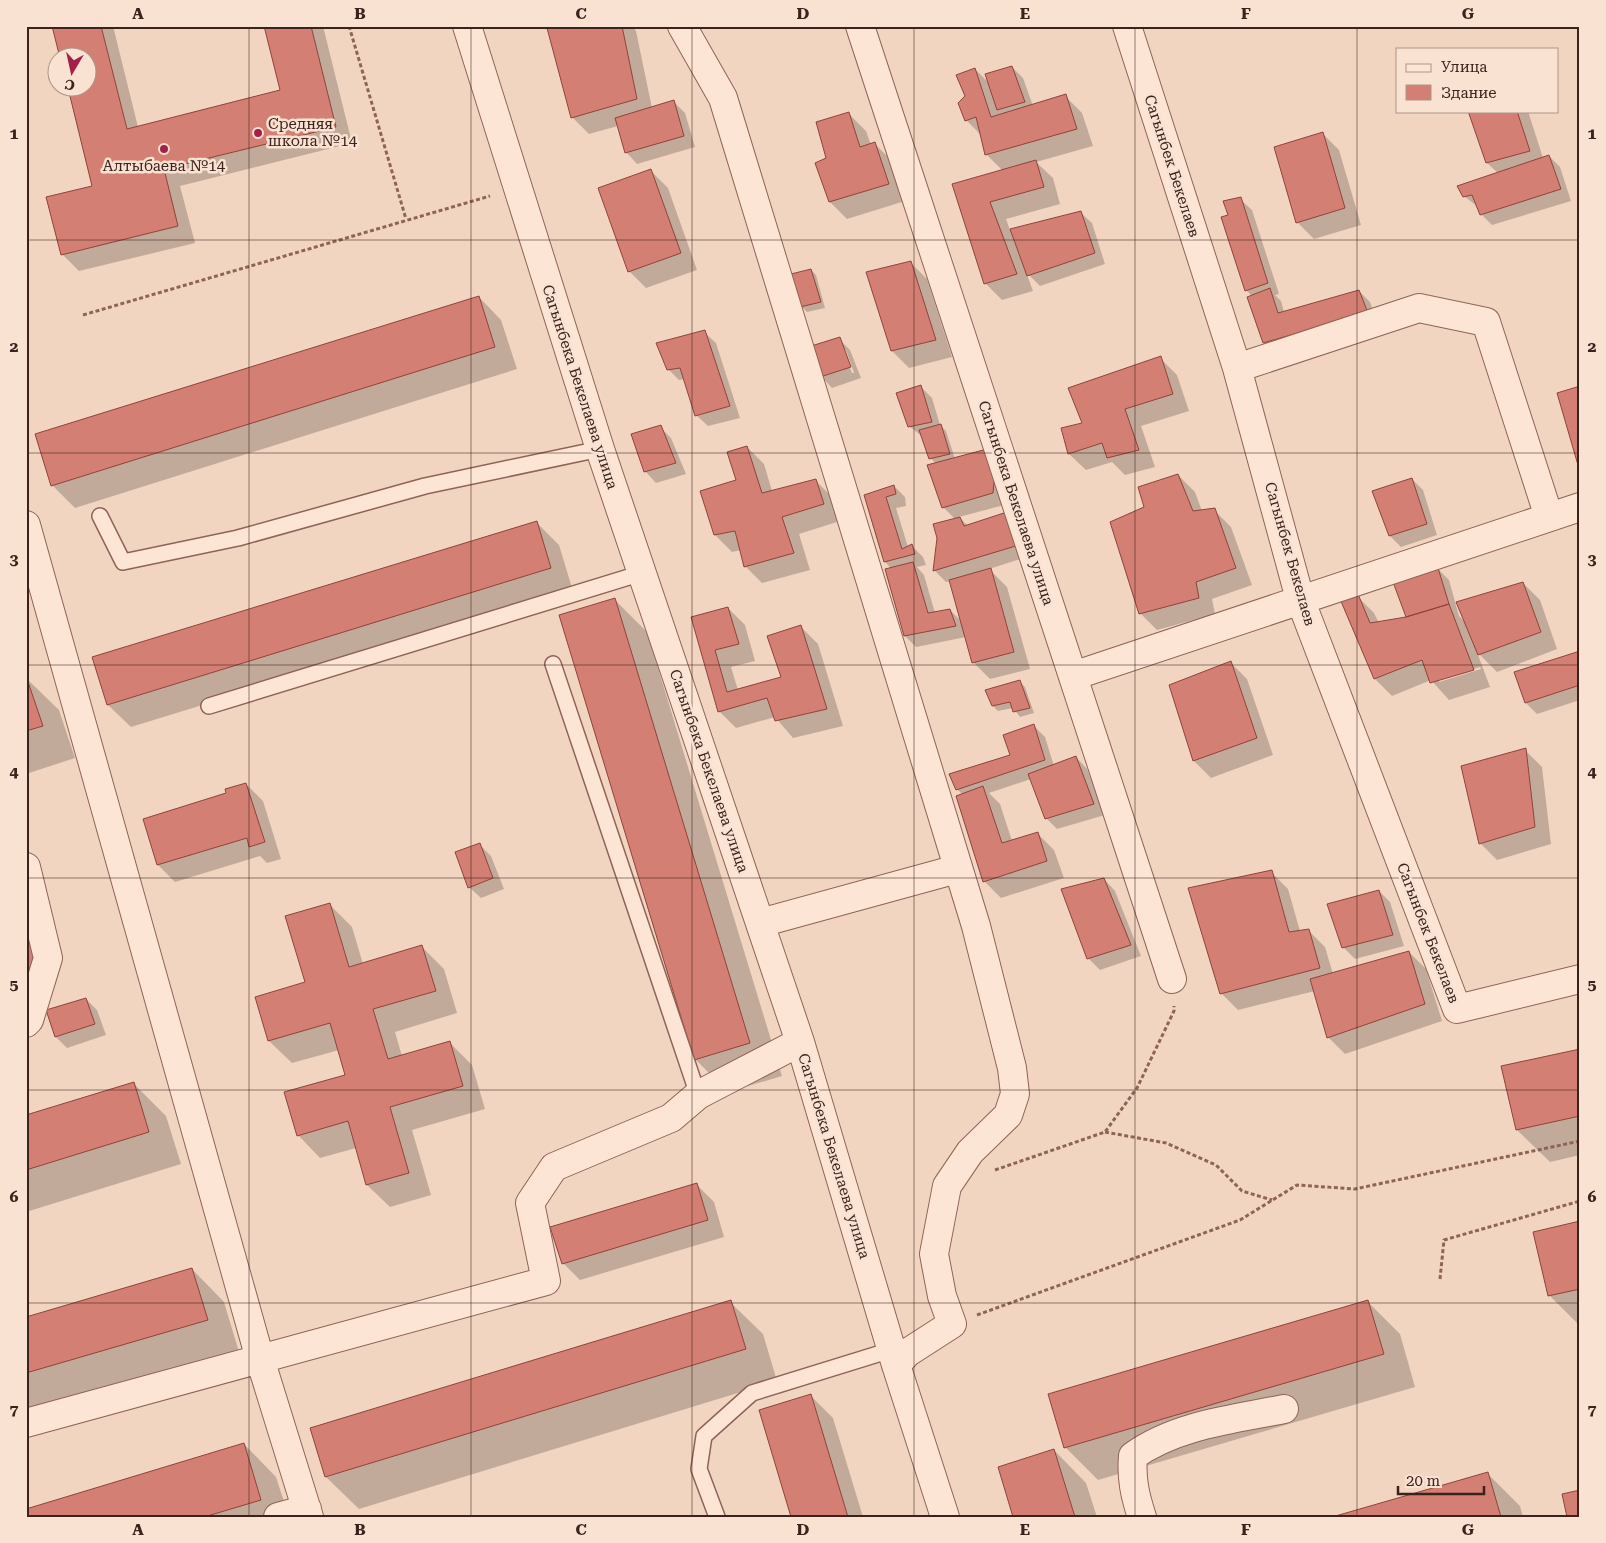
<svg xmlns="http://www.w3.org/2000/svg" width="1606" height="1543" font-family="'Roboto Serif',serif">
	<style>
		.shadow { fill: #0003; fill-rule: evenodd }
		.building { fill: #d47f73; stroke: #8f433a }
		.lines { fill: none; stroke-linecap: round; stroke-linejoin: round }
		.service-casing { stroke: #8e6457; stroke-width: 18 }
		.minor-casing { stroke: #8e6457; stroke-width: 30 }
		.path { stroke: #8e6457; stroke-width: 3; stroke-dasharray: 4 2.5; stroke-linecap: butt }
		.service { stroke: #fce5d5; stroke-width: 15 }
		.minor { stroke: #fce5d5; stroke-width: 28 }
		.grid { fill: none; stroke: #3c221c; stroke-width: 1; stroke-opacity: 0.55 }
		.poi-dot { fill: #a32148; stroke: #f9e2d2; stroke-width: 2 }
		.labels { text-anchor: middle; dominant-baseline: central; stroke-width: 5; stroke-linejoin: round; paint-order: stroke }
		.poi-label { font-size: 15px; fill: #3c221c; stroke: #f9e2d2; text-anchor: start }
		.street-label { font-size: 15px; fill: #3c221c; stroke: #f9e2d2 }
		.neatline { fill: none; stroke: #3c221c; stroke-width: 2 }
		.grid-label { font-size: 16px; text-anchor: middle; font-weight: bold; fill: #3c221c }
	</style>
	<rect width="100%" height="100%" fill="#f2d5c1"/>
	<path class="shadow" d="M54,26H113L138,127L282,91L265,26H323L352,143L180,186L195,243L79,271L62,254L94,187L69,88H88V58Z
		M563,26H632L636,31L652,108L674,102L685,113L695,147L637,164L626,152L618,126L589,134L572,117Z
		M1012,67L1023,78L1033,106L1065,96L1082,113L1093,146L1036,162L1053,178L1060,204L1006,219L1010,230L1080,212L1092,223L1105,264L1040,286L1026,272L1033,291L1002,300L985,283L954,185L1003,171L986,154L982,136L966,120L967,97L975,69L990,84Z
		M1469,111H1528L1543,158L1549,156L1560,167L1571,201L1492,225L1481,214L1478,207L1464,196L1498,173L1487,163Z
		M849,114L866,131L871,145L874,143L891,160L905,201L847,219L830,202L828,159Z
		M1322,133L1339,150L1361,225L1314,239L1297,222Z
		M651,171L668,188L697,270L646,288L629,271Z
		M1240,199L1252,210L1279,294L1275,295L1281,301L1284,312L1359,291L1370,302L1378,324L1275,354L1264,342L1252,296L1246,290L1229,216Z
		M910,262L927,279L952,357L909,368L892,351Z
		M811,270L816,275L825,308L807,312L802,307L792,275Z
		M479,297L501,320L517,369L75,508L52,485Z
		M704,332L716,343L740,418L708,426L696,415L685,379L679,380L668,369Z
		M839,339L850,350L861,378L832,388L821,376ZM843,350H846L854,373H852Z
		M1160,358L1177,375L1189,411L1141,426L1155,467L1125,475L1112,462L1086,470L1069,454L1084,424Z
		M921,387L932,398L940,425L946,431L955,459L987,450L1004,505L959,517L968,526L1006,513L1030,556L989,569L1007,587L1030,669L990,679L973,662L966,637L916,647L905,636L892,569L885,562L866,496L894,486L905,497L906,506L896,508L908,547L912,546L923,557L926,565L917,567L924,575L935,613L950,610L962,622L950,581L946,582L935,571L938,538L955,519L943,507L936,464L931,458L923,437L909,426Z
		M660,427L671,438L686,474L656,483L645,471Z
		M747,447L764,464L772,491L816,481L833,498L840,521L799,534L810,570L762,583L745,566L741,550L732,552L715,535L737,481Z
		M1178,475L1195,492L1202,511L1214,510L1231,527L1252,585L1212,599L1215,614L1157,630L1140,613L1146,508Z
		M1412,479L1423,490L1437,535L1401,547L1390,536Z
		M536,522L559,545L573,591L131,727L108,705Z
		M1438,569L1449,580L1459,616L1467,624L1523,583L1540,600L1557,649L1497,672L1477,652L1490,687L1449,700L1431,680L1392,696L1375,679L1342,600L1357,596L1374,613L1379,623L1409,618ZM1480,667L1481,669L1439,682V680Z
		M615,600L647,632L782,1076L728,1092L695,1059Z
		M728,608L745,625L755,661L731,667L738,690L782,678L801,627L818,644L843,726L793,738L775,717L736,728L719,711L692,618Z
		M1580,652V700L1537,714L1526,703Z
		M1230,662L1247,679L1273,755L1211,778L1194,761Z
		M26,678L59,710L75,758L26,774Z
		M1020,682L1025,687L1034,713L1020,717L1013,708L998,711L993,706Z
		M1033,725L1045,737L1054,766L1076,757L1087,769L1105,815L1057,829L1046,818L1031,779L989,793L1000,804L1012,841L1037,833L1054,850L1064,878L1001,898L984,881L963,795L957,789L1011,756Z
		M1525,750L1542,767L1551,844L1497,860L1480,843Z
		M246,784L263,801L281,859L267,863L260,856L175,882L158,865L228,794Z
		M480,845L491,856L504,889L481,898L469,887Z
		M1271,872L1288,889L1300,931L1308,930L1325,947L1333,974L1409,952L1426,969L1442,1021L1345,1054L1328,1037L1315,991L1238,1010L1221,993Z
		M1104,879L1115,891L1141,956L1100,970L1088,958Z
		M1379,891L1390,902L1404,946L1355,959L1344,948Z
		M330,905L352,927L363,964L422,947L444,969L457,1013L395,1032L402,1056L450,1043L472,1065L485,1109L412,1130L431,1195L390,1207L367,1185L356,1148L320,1158L298,1135L346,1076L339,1050L292,1063L269,1041L306,983Z
		M26,907L50,979L26,987Z
		M86,999L97,1010L106,1035L67,1048L56,1037L48,1011Z
		M1580,1050V1155L1550,1162L1517,1130Z
		M133,1083L166,1116L181,1164L26,1212V1117Z
		M697,1185L714,1202L724,1237L580,1280L563,1263Z
		M1580,1223V1326L1549,1295Z
		M192,1269L224,1302L239,1352L26,1415V1318Z
		M1367,1301L1400,1334L1415,1387L1098,1480L1065,1447Z
		M730,1302L763,1334L777,1381L359,1509L326,1477Z
		M811,1396L833,1418L863,1517H792Z
		M244,1444L276,1477L289,1517H26Z
		M1054,1450L1086,1483L1097,1517H1014Z
		M1487,1473L1520,1506L1523,1517H1337Z"/>
	<path class="building" d="M52,26H101L127,129L280,90L264,26H311L336,127L164,169L178,226L61,255L46,197L92,186L68,88H88V58H60Z
		M557,26H622L637,99L571,118L547,28Z
		M1012,66L1025,102L997,110L985,74Z
		M975,68L991,117L1066,94L1077,129L985,155L976,117L965,121L958,103L965,96L956,75Z
		M674,100L684,136L625,153L615,118Z
		M1468,111H1517L1530,151L1486,163Z
		M849,112L860,147L875,142L889,184L829,202L815,163L826,158L816,122Z
		M1323,132L1345,208L1296,223L1274,147Z
		M1549,155L1561,189L1480,215L1472,195L1463,197L1457,186Z
		M1036,160L1044,187L990,202L1017,274L984,284L952,184Z
		M651,169L681,253L628,272L598,188Z
		M1241,197L1268,283L1245,291L1221,217L1228,215L1223,201Z
		M1081,211L1095,253L1027,276L1010,229Z
		M911,261L936,340L891,351L866,272Z
		M811,269L821,302L800,307L791,274Z
		M1270,288L1278,313L1359,290L1368,313L1263,343L1247,297Z
		M479,296L495,347L51,486L35,434Z
		M705,330L730,406L695,416L680,368L667,370L656,343Z
		M840,337L851,367L820,377L808,347Z
		M1161,356L1173,394L1125,409L1139,450L1107,458L1102,443L1068,454L1061,428L1082,423L1068,388Z
		M921,385L932,422L908,427L896,393Z
		M1580,386V472L1557,393Z
		M941,424L950,454L929,459L919,430Z
		M661,425L676,463L644,472L631,434Z
		M747,446L762,493L816,479L824,504L782,517L794,553L744,567L735,531L714,535L700,491L736,480L727,452Z
		M987,449L995,472L993,493L942,508L927,465Z
		M1178,474L1193,511L1215,508L1236,568L1196,582L1199,598L1139,614L1110,522L1144,507L1138,487Z
		M1412,478L1427,524L1389,536L1372,491Z
		M894,485L896,494L886,497L902,549L912,544L915,554L884,562L864,495Z
		M1007,512L1019,545L933,571L937,538L933,524L960,517L964,526Z
		M537,521L551,568L107,705L92,657Z
		M913,562L928,613L950,609L956,626L904,636L885,569Z
		M991,568L1014,652L972,663L949,580Z
		M1438,568L1449,604L1406,617L1393,582Z
		M1523,582L1541,632L1478,655L1456,602Z
		M1358,594L1370,623L1406,617L1449,604L1474,670L1430,683L1422,660L1374,679L1340,599Z
		M615,598L750,1043L694,1060L559,615Z
		M728,607L739,644L715,650L727,692L781,677L767,636L801,625L827,709L775,721L767,698L718,712L691,617Z
		M1580,651V685L1525,703L1514,672Z
		M1231,661L1257,738L1193,761L1169,685Z
		M26,676L43,726L26,731Z
		M1020,680L1030,708L1013,712L1010,702L992,706L985,690Z
		M1034,724L1045,760L956,790L949,774L1010,755L1003,735Z
		M1526,748L1535,827L1479,844L1461,766Z
		M1076,756L1094,804L1045,819L1028,774Z
		M246,783L265,842L249,847L247,838L157,865L143,819L226,793L225,789Z
		M983,786L1002,843L1038,832L1047,861L983,882L956,796Z
		M480,843L493,878L468,888L455,852Z
		M1272,870L1289,932L1309,929L1320,968L1220,994L1188,888Z
		M1104,878L1131,945L1087,959L1061,889Z
		M1379,890L1393,935L1342,948L1327,904Z
		M330,903L349,967L422,945L436,991L373,1009L388,1059L450,1041L463,1086L390,1107L409,1173L366,1185L348,1121L297,1136L284,1092L345,1075L330,1023L268,1041L255,997L305,982L285,916Z
		M26,928L39,967L26,972Z
		M1409,951L1425,1004L1327,1038L1310,979Z
		M86,998L95,1024L55,1037L46,1010Z
		M1580,1049V1116L1516,1130L1501,1066Z
		M134,1082L149,1132L26,1170V1115Z
		M697,1183L708,1220L562,1264L550,1227Z
		M1580,1221V1289L1548,1296L1533,1232Z
		M192,1268L208,1320L26,1373V1317Z
		M731,1300L746,1349L325,1477L310,1428Z
		M1368,1300L1384,1354L1064,1448L1048,1394Z
		M811,1394L848,1517H791L759,1410Z
		M244,1443L261,1500L204,1517H26V1509Z
		M1054,1449L1075,1517H1013L998,1467Z
		M1488,1472L1501,1517H1332Z
		M1580,1490V1517H1567L1562,1494Z"/>
	<g class="lines">
		<defs>
			<path id="service" d="M100,516L123,562L238,538L425,486L600,449
				M553,664L698,1095
				M209,706L642,573
				M717,1517L699,1469L704,1436L752,1393L891,1350"/>
			<path id="minor" d="M467,26L600,449L800,1042L896,1365L945,1517
				M682,26L723,98L976,926L1012,1068L1015,1094L1008,1115L970,1152L947,1186L934,1254L942,1296L952,1324L907,1353L896,1365
				M860,26L1172,979
				M1127,26L1237,368L1300,599L1457,1009L1580,979
				M1237,368L1419,308L1486,322L1549,517
				M26,525L260,1359L546,1281L530,1203L554,1167L671,1118L698,1095L800,1042
				M1073,676L1580,507
				M26,867L48,958L29,1020L26,1023
				M760,923L957,869
				M26,1423L260,1359L309,1517
				M278,1517L307,1509
				M1142,1517C1135,1496 1131,1478 1133,1456C1176,1425 1234,1419 1284,1409"/>
		</defs>
		<use href="#service" class="service-casing"/>
		<use href="#minor" class="minor-casing"/>
		<path class="path" d="M349,26L406,219
			M83,315L490,196
			M1105,1132L1166,1143L1216,1165L1242,1191L1272,1200
			M995,1170L1105,1132L1137,1088L1174,1011V1006
			M1440,1279L1444,1240L1580,1201
			M977,1315L1240,1220L1297,1185L1355,1189L1580,1141"/>
		<use href="#service" class="service"/>
		<use href="#minor" class="minor"/>
	</g>
	<path class="grid" d="M249,26V1517M471,26V1517M692,26V1517M914,26V1517M1135,26V1517M1357,26V1517M26,240H1580M26,453H1580M26,665H1580M26,878H1580M26,1090H1580M26,1303H1580"/>
	<g class="poi-dot">
		<circle cx="258" cy="133" r="5"/>
		<circle cx="164" cy="149" r="5"/>
	</g>
	<g class="labels">
		<g class="poi-label">
			<text x="268" y="124">Средняя<tspan x="268" dy="17">школа №14</tspan></text>
			<text x="164" y="166" text-anchor="middle">Алтыбаева №14</text>
		</g>
		<g class="street-label">
			<text transform="translate(1172 166) rotate(72)">Сагынбек Бекелаев</text>
			<text transform="translate(580 387) rotate(72)">Сагынбека Бекелаева улица</text>
			<text transform="translate(1016 503) rotate(72)">Сагынбека Бекелаева улица</text>
			<text transform="translate(1290 554) rotate(74)">Сагынбек Бекелаев</text>
			<text transform="translate(709 771) rotate(71)">Сагынбека Бекелаева улица</text>
			<text transform="translate(1428 933) rotate(69)">Сагынбек Бекелаев</text>
			<text transform="translate(834 1156) rotate(73)">Сагынбека Бекелаева улица</text>
		</g>
	</g>
	<rect width="1606" height="1543" fill="none" stroke="#f9e2d2" stroke-width="55"/>
	<rect x="1396" y="48" width="162" height="65" fill="#f9e2d2" stroke="#ad9589"/>
	<rect x="1406" y="64" width="25" height="8" fill="#fce5d5" stroke="#ad9589"/>
	<text x="1441" y="72" font-size="15" fill="#3c221c">Улица</text>
	<rect x="1406" y="85" width="25" height="15" fill="#d47f73" stroke="#ad9589"/>
	<text x="1441" y="98" font-size="15" fill="#3c221c">Здание</text>
	<g transform="translate(72 72) rotate(189)"><circle r="24" fill="#f9e2d2" stroke="#ad9589"/>
	<path d="M0-4L9 19L0 12L-9 19Z" fill="#a32148"/>
	<text y="-8" font-size="14" font-weight="bold" text-anchor="middle" fill="#3c221c">С</text>
	</g>
	<path d="M1398 1486v8h86v-8" fill="none" stroke="#3c221c" stroke-width="2.5"/>
	<text x="1406" y="1486" font-size="15" fill="#3c221c" stroke="#f9e2d2" stroke-width="4" paint-order="stroke">20 m</text>
	<rect x="28" y="28" width="1550" height="1488" class="neatline"/>
	<g class="grid-label">
		<text x="138" y="19">A</text>
		<text x="360" y="19">B</text>
		<text x="581" y="19">C</text>
		<text x="803" y="19">D</text>
		<text x="1025" y="19">E</text>
		<text x="1246" y="19">F</text>
		<text x="1468" y="19">G</text>
		<text x="14" y="139">1</text>
		<text x="1592" y="139">1</text>
		<text x="14" y="352">2</text>
		<text x="1592" y="352">2</text>
		<text x="14" y="565">3</text>
		<text x="1592" y="565">3</text>
		<text x="14" y="777">4</text>
		<text x="1592" y="777">4</text>
		<text x="14" y="990">5</text>
		<text x="1592" y="990">5</text>
		<text x="14" y="1202">6</text>
		<text x="1592" y="1202">6</text>
		<text x="14" y="1415">7</text>
		<text x="1592" y="1415">7</text>
		<text x="138" y="1535">A</text>
		<text x="360" y="1535">B</text>
		<text x="581" y="1535">C</text>
		<text x="803" y="1535">D</text>
		<text x="1025" y="1535">E</text>
		<text x="1246" y="1535">F</text>
		<text x="1468" y="1535">G</text>
	</g>
</svg>
